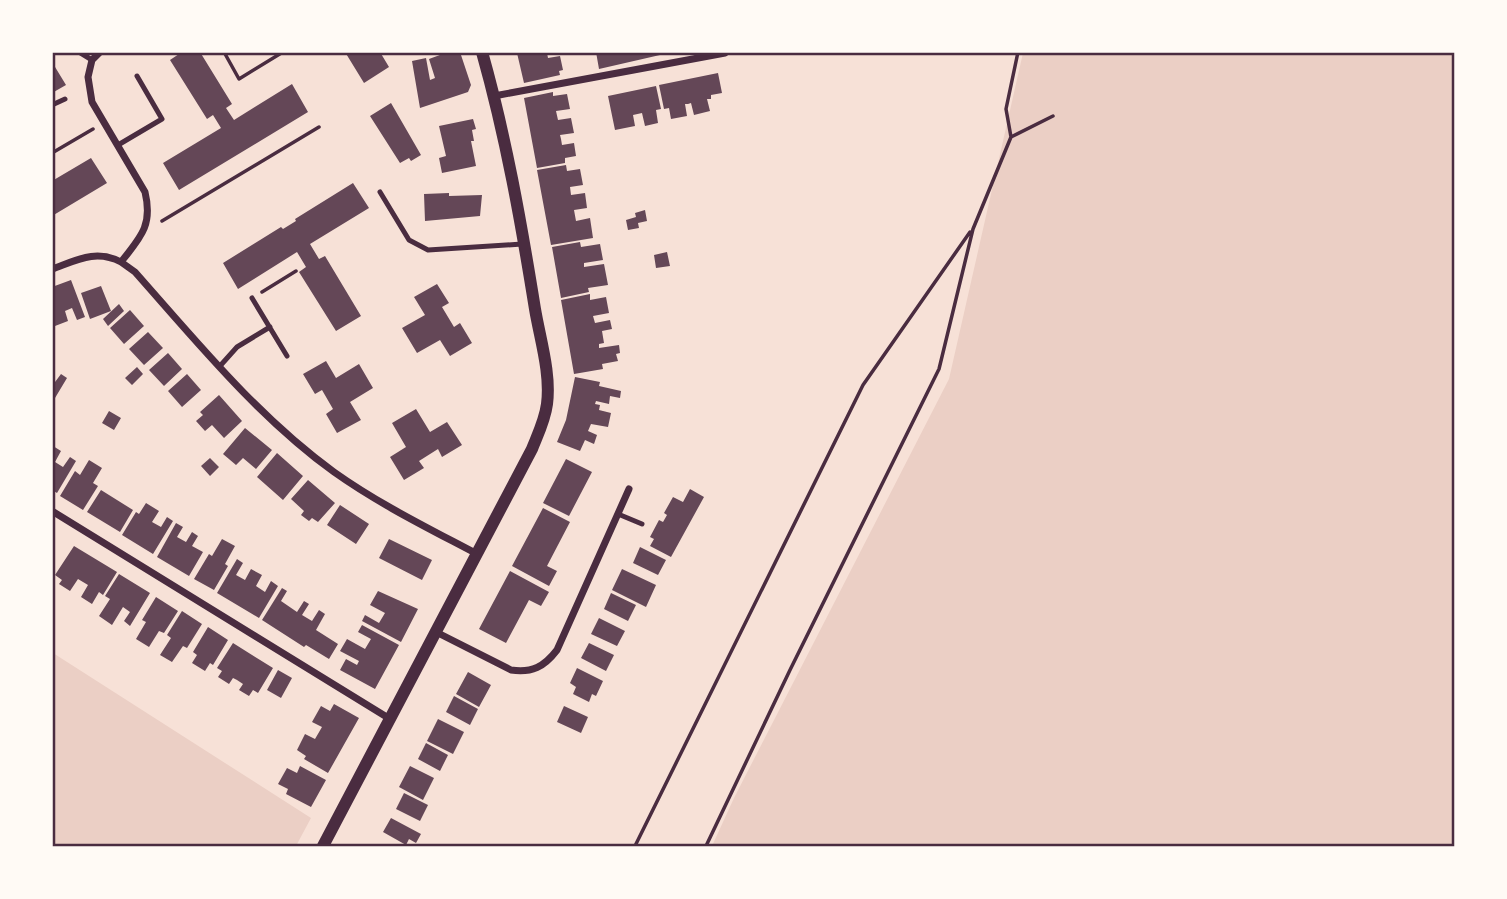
<svg xmlns="http://www.w3.org/2000/svg" width="1507" height="899" font-family="Cabin,sans-serif">
	<style>
		.green { fill: #ebcfc5 }
		.building { fill: #644757 }
		.lines { fill: none; stroke-linecap: round; stroke-linejoin: round }
		.path { stroke: #4a2c40; stroke-width: 3.5 }
		.service { stroke: #4a2c40; stroke-width: 5 }
		.minor { stroke: #4a2c40; stroke-width: 7 }
		.tertiary { stroke: #4a2c40; stroke-width: 12 }
		.neatline { fill: none; stroke: #4a2c40; stroke-width: 2.5 }
	</style>
	<rect width="100%" height="100%" fill="#f7e1d7"/>
	<path class="green" d="M1023,53H1454V846H712L734,798L949,379Z
		M53,653L311,818L296,846H53Z"/>
	<path class="building" d="M182,52H200L232,104L226,108L234,120L292,84L308,112L179,190L163,163L221,128L213,115L207,119L170,60Z
		M345,52H380L389,67L364,83Z
		M448,52H460L471,85L468,92L420,108L412,61L426,58L430,80L435,78L429,59Z
		M596,52H659L660,55L599,69Z
		M517,53H547L548,58L560,56L563,70L559,71L560,75L524,83Z
		M52,62L66,85L52,93Z
		M718,73L722,93L711,95V99H707L710,111L694,115L691,103L688,104H685L687,116L671,119L669,108L664,109L659,85Z
		M656,86L661,109L656,110L658,123L645,126L642,113L633,115L635,126L615,130L608,96Z
		M553,92V96L567,94L570,109L556,111L558,120L571,118L574,133L560,135L561,139L562,145L574,143L576,156L565,158V163L537,168L524,98Z
		M391,103L421,155L411,161L409,158L400,163L370,116Z
		M473,119L476,129L472,130L474,141H471L476,166L442,173L439,158L446,156L439,126Z
		M91,158L107,183L52,216V181Z
		M566,165L567,171L580,169L583,185L570,187L571,195L585,193L587,208L574,210L576,221L590,218L593,238L551,245L537,170Z
		M353,183L369,208L310,244L319,259L325,256L361,316L336,331L299,272L306,267L297,252L238,289L223,263L281,227L283,229L296,221L295,219Z
		M449,193V196L482,195L480,216L425,221L424,194Z
		M645,210L647,221L638,223L639,228L628,230L626,220L636,217L635,213Z
		M580,242L581,247L600,244L603,260L584,263V267L604,264L608,285L588,288L589,292L561,298L552,247Z
		M667,252L670,266L656,268L654,255Z
		M71,280L85,317L77,320L72,308L65,311L68,321L55,326L52,319V287Z
		M437,284L449,303L442,307L454,327L460,323L472,343L450,356L440,340L417,353L402,328L425,315L414,297Z
		M101,286L111,311L90,319L81,293Z
		M590,294V300L606,297L609,313L593,316L595,323L610,320L612,329L602,331L604,343L599,344V348L619,345L620,353L616,354L618,361L602,364L603,369L574,374L561,300Z
		M119,304L124,311L108,326L103,319Z
		M130,310L144,326L124,344L110,328Z
		M148,332L163,348L144,365L129,349Z
		M168,353L182,369L164,386L149,370Z
		M326,361L336,378L359,364L373,388L350,402L361,420L337,433L326,414L333,409L322,390L315,394L303,374Z
		M137,367L143,374L132,385L125,378Z
		M61,374L67,378L52,403V386Z
		M187,374L201,390L182,407L168,391Z
		M575,377L600,382L599,386L621,391L620,398L610,396L609,404L596,401L595,404L600,405L599,410L611,413L608,427L591,424L588,431L597,435L594,444L585,440L580,451L557,442L566,420Z
		M219,395L242,421L224,438L212,425L205,431L196,421L203,415L200,412Z
		M416,409L430,432L447,422L462,445L442,457L438,449L419,461L424,468L404,480L390,457L406,447L392,423Z
		M109,411L121,418L114,430L102,423Z
		M245,428L272,450L256,469L243,458L236,465L223,454Z
		M53,446L61,451L55,462L63,467L70,457L76,461L57,493L52,490Z
		M277,453L303,476L283,500L257,477Z
		M210,458L219,467L210,476L201,466Z
		M566,459L592,472L569,516L543,503Z
		M89,460L102,468L93,483L98,486L83,510L60,496L75,471L80,475Z
		M308,480L335,503L318,522L312,518L309,521L301,515L304,511L291,499Z
		M690,489L704,497L671,557L650,546L654,539L650,537L659,520L663,522L667,515L664,513L673,497L683,502Z
		M101,490L133,510L120,532L87,512Z
		M146,503L159,511L152,522L161,527L167,517L173,521L153,554L122,535L136,512L139,514Z
		M340,505L369,524L356,544L327,525Z
		M543,508L570,522L547,566L557,571L549,586L512,566Z
		M176,523L183,527L177,537L186,542L192,532L198,536L192,546L203,552L189,576L157,557Z
		M222,539L235,546L225,564L228,566L214,590L194,579L209,554L212,556Z
		M389,539L432,560L422,580L379,558Z
		M74,546L117,572L103,595L99,592L92,604L81,597L88,585L78,579L70,591L59,584L62,580L55,575Z
		M640,547L666,560L658,575L633,563Z
		M237,559L243,563L236,575L245,580L251,569L262,575L256,586L265,592L271,581L278,586L259,618L217,593Z
		M622,569L656,585L646,607L612,590Z
		M510,571L549,592L541,606L529,600L506,643L479,629Z
		M119,574L150,593L130,626L124,621L130,612L123,607L112,625L99,616L110,599L105,596Z
		M282,588L287,591L281,601L297,612L304,601L309,604L302,615L312,621L319,610L325,614L316,630L338,644L329,659L306,645L304,647L262,620Z
		M378,591L418,609L401,642L362,621L365,615L379,623L385,613L370,605Z
		M611,593L636,605L628,621L604,609Z
		M156,597L178,611L164,633L159,631L149,647L136,639L146,622L142,620Z
		M182,611L202,624L187,648L183,646L172,662L160,655L171,638L167,635Z
		M599,618L625,631L617,646L591,634Z
		M362,625L399,645L375,689L340,670L346,659L357,665L359,661L340,651L347,639L365,649L371,639L358,632Z
		M208,627L228,640L213,665L210,663L205,671L192,663L197,655L193,652Z
		M233,643L273,668L258,693L253,690L249,696L239,690L243,684L237,680L233,678L229,684L218,677L222,671L217,668Z
		M589,643L614,655L606,671L581,658Z
		M577,668L603,681L596,696L592,694L589,702L573,694L576,687L570,683Z
		M278,670L292,678L281,698L267,690Z
		M468,672L491,685L479,707L456,694Z
		M454,696L478,709L470,725L446,712Z
		M334,704L359,718L328,773L304,759L306,756L297,750L305,734L315,739L322,727L312,722L321,706L330,711Z
		M564,706L588,717L581,733L557,722Z
		M438,719L464,732L453,754L427,741Z
		M426,743L448,755L440,771L418,759Z
		M300,766L326,780L311,807L286,794L288,789L278,784L287,768L297,773Z
		M410,766L434,778L423,800L399,787Z
		M404,793L428,805L420,821L396,809Z
		M391,818L421,834L416,843L409,839L406,845L383,832Z"/>
	<g class="lines">
		<path class="path" d="M224,52L239,79L283,52
			M1011,137L1053,116
			M52,153L93,129
			M162,221L319,127
			M262,292L296,271
			M635,846L863,385L970,232
			M706,846L790,670L939,369L973,229L1011,137L1006,109L1018,52"/>
		<path class="service" d="M79,52L92,60
			M52,105L65,99
			M118,145L162,119L137,76
			M380,192L409,240L428,250L522,244
			M252,298L287,356
			M220,366L237,347L270,327
			M618,514L642,524"/>
		<path class="minor" d="M494,96L725,53
			M121,262L135,272C197,342 258,417 334,472C379,504 428,528 477,554
			M52,269C77,260 96,249 121,262C141,237 153,225 145,192L92,102L88,77L92,60L100,52
			M52,511L390,719
			M436,632L511,670C532,673 544,667 557,650L629,489"/>
		<path class="tertiary" d="M323,846L532,449C538,434 545,420 547,404C551,373 540,339 535,309C521,222 506,137 482,52"/>
	</g>
	<rect width="1507" height="899" fill="none" stroke="#fffaf5" stroke-width="108"/>
	<rect x="54" y="54" width="1399" height="791" class="neatline"/>
</svg>
